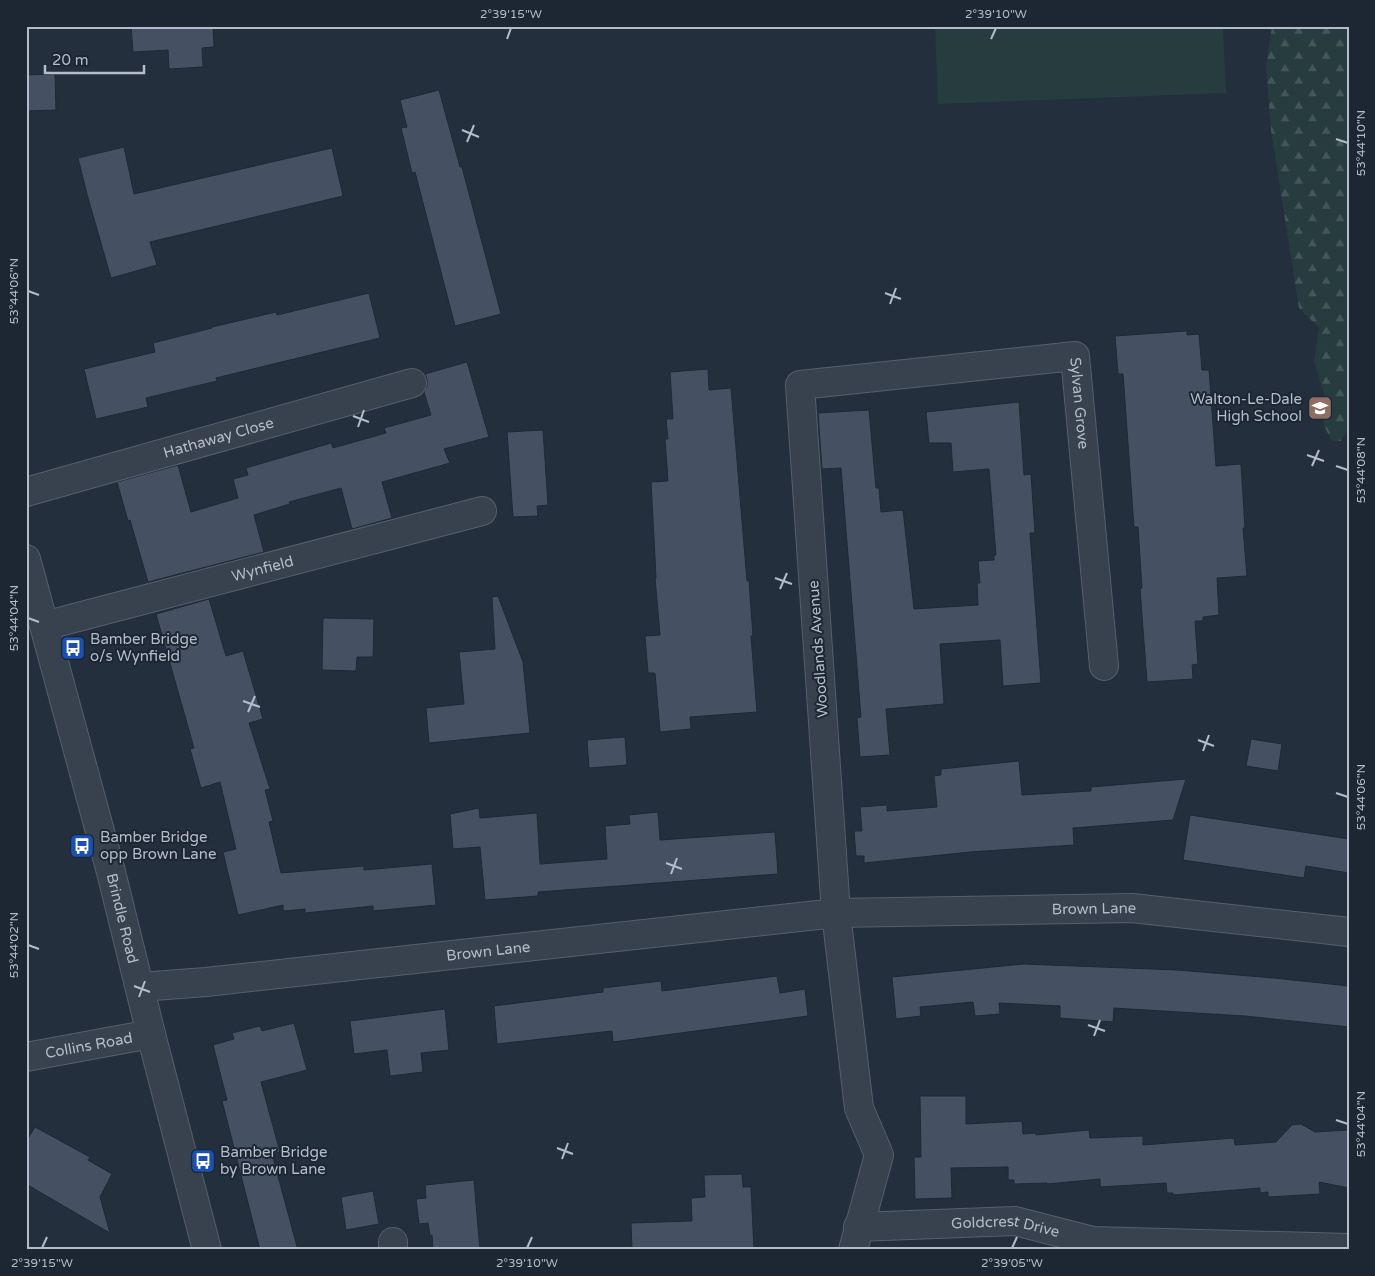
<svg xmlns="http://www.w3.org/2000/svg" width="1375" height="1276" font-family="'Varela Round',sans-serif">
	<style>
		.green { fill: #263c3f }
		.forest { fill: url(#forest-firs) }
		.building { fill: #455162; stroke: #1f2835 }
		.lines { fill: none; stroke-linecap: round; stroke-linejoin: round }
		.minor-casing { stroke: #565f6c; stroke-width: 30 }
		.tertiary-casing { stroke: #565f6c; stroke-width: 30 }
		.minor { stroke: #38414e; stroke-width: 28 }
		.tertiary { stroke: #38414e; stroke-width: 28 }
		.ticks { fill: none; stroke: #b4bcc9; stroke-width: 2 }
		.labels { text-anchor: middle; dominant-baseline: central; stroke-width: 4; stroke-linejoin: round; paint-order: stroke }
		.poi-label { font-size: 15px; fill: #b4bcc9; stroke: #1d2633; text-anchor: start }
		.street-label { font-size: 15px; fill: #b4bcc9; stroke: #1d2633 }
		.neatline { fill: none; stroke: #b4bcc9; stroke-width: 2 }
		.ticks-label { font-size: 12px; text-anchor: middle; fill: #b4bcc9 }
	</style>
	<defs>
		<pattern id="forest-firs" width="22" height="20" patternUnits="userSpaceOnUse" patternTransform="scale(1.25)"><rect width="22" height="20" fill="#263c3f"/><path d="M5 1l3.5 6h-7zM16 11l3.5 6h-7z" fill="#435659"/></pattern>
	</defs>
	<rect width="100%" height="100%" fill="#242f3e"/>
	<path class="green" d="M935,26H1223L1226,93L938,104Z"/>
	<path class="forest" d="M1272,26H1349V427L1341,441H1332L1323,424L1326,400L1314,361L1319,328L1299,308L1271,130L1266,66Z"/>
	<path class="building" d="M131,26H213L214,47L202,48L203,67L169,69L168,50L133,52Z
		M55,74L56,110L26,111V75Z
		M439,90L460,167H462L501,314L455,326L415,172L412,173L401,128L407,127L400,100Z
		M124,147L134,194L332,148L343,196L150,242L157,265L111,278L88,198L78,158Z
		M369,293L380,338L216,378L217,381L146,398L148,407L96,419L84,369L155,352L153,343L212,328V327L276,312L277,315Z
		M1187,331V335L1199,334L1202,370H1209L1216,466L1241,464L1245,528H1243L1247,576L1217,578L1219,615L1203,617V621H1195L1198,664L1192,665L1193,679L1147,682L1140,589L1142,588L1138,527H1134L1123,374H1118L1115,336Z
		M467,362L489,437L444,449L450,463L382,482L392,518L352,529L341,488L289,502L290,504L254,515L264,552L148,582L130,520L128,521L117,482L178,465L191,512L238,498L233,479L248,475L246,468L331,443L333,448L386,433L384,428L431,415L424,392L427,386V379L425,374Z
		M708,369L709,390L731,388L747,581L749,580L753,636H751L757,712L690,717L691,729L660,732L655,673H648L645,636L660,635L655,578H656L655,557L651,482L668,481L665,439H668L666,419H673L670,372Z
		M1019,402L1024,475L1031,474L1035,533H1030L1041,683L1003,686L1000,640L940,644L944,704L886,709L890,755L860,757L857,718L861,717L841,468L822,469L818,413L869,410L876,488H879L881,512L903,510L914,609L978,605L977,583H980L978,561L994,560V555H996L989,469L953,472L951,443H929L926,412Z
		M543,430L548,505L537,506L538,516L513,517L507,432Z
		M498,596L523,662L530,733L429,743L426,708L464,704L459,652L495,649L492,597Z
		M209,599L226,656L243,651L263,719L249,723L270,789L265,790L273,821L269,822L281,873L364,866V870L432,864L436,905L373,911V906L305,913V909L283,911V905L238,915L223,852L236,849L220,782L201,788L190,749L194,748L156,614Z
		M323,618L374,619L373,657H357L356,671L322,670Z
		M625,737L627,765L589,768L587,740Z
		M1251,739L1282,744L1278,771L1246,766Z
		M1019,761L1022,795L1091,791V787L1186,779L1173,820L1073,828L1074,845L970,852L864,863V856H856L854,831H862L860,807L887,805V811L937,807L934,776L941,775V769Z
		M479,808L480,818L537,813L540,864L607,859L605,826L630,824L629,815L658,812L660,840L775,832L778,874L538,892V896L485,900L480,847L453,849L450,814Z
		M1190,815L1349,839V873L1306,866L1304,878L1183,860Z
		M1023,964L1177,970L1274,978L1349,986V1027L1245,1016L1114,1008L1113,1022L1060,1018V1006L999,1003L1000,1014L975,1016L973,1002L920,1007L921,1016L896,1019L892,977Z
		M777,976L780,993L805,989L808,1016L613,1042L612,1031L497,1044L494,1006L603,992V988L661,981L662,991Z
		M445,1009L449,1050L421,1053L423,1072L390,1076L387,1050L354,1054L350,1021Z
		M294,1023L307,1070L261,1082L280,1152L272,1154L298,1250H260L222,1101L227,1100L213,1045L234,1039L232,1033L260,1026L262,1031Z
		M920,1096H966V1124L1022,1121L1023,1134L1036,1133V1135L1089,1130L1090,1138L1143,1136V1145L1234,1138L1235,1145L1276,1142L1292,1125L1301,1124L1315,1132L1349,1130V1188L1319,1182L1320,1194L1268,1197V1192L1260,1193V1188L1173,1195V1193H1167L1166,1183L1100,1187V1179L1047,1184V1183L1014,1184V1180H1008V1167L951,1168L952,1198L915,1199L914,1157H921Z
		M35,1127L90,1157L88,1160L112,1174L100,1197L110,1233L26,1184V1142Z
		M742,1174L743,1187H751L754,1250H632L631,1223L692,1221L691,1198L705,1197L704,1175Z
		M474,1180L480,1250H433L432,1235L430,1236L428,1223L419,1224L416,1199L426,1198L425,1185Z
		M373,1191L379,1224L346,1230L341,1197Z"/>
	<g class="lines">
		<defs>
			<g id="minor">
				<path id="s1" d="M26,492L412,383"/>
				<path id="s2" d="M44,626L482,511"/>
				<path id="s3" d="M140,987L206,982L836,913L1132,908L1349,932"/>
				<path id="s4" d="M858,1227L1015,1221L1093,1241L1349,1248"/>
				<path d="M393,1242V1250"/>
				<path id="s5" d="M853,1250L879,1155L859,1108L836,913L800,385L1075,356L1104,666"/>
			</g>
			<g id="tertiary">
				<path id="s6" d="M26,559L111,872L151,1034L207,1250"/>
				<path id="s7" d="M26,1057L151,1034"/>
			</g>
		</defs>
		<use href="#minor" class="minor-casing"/>
		<use href="#tertiary" class="tertiary-casing"/>
		<use href="#minor" class="minor"/>
		<use href="#tertiary" class="tertiary"/>
	</g>
	<path class="ticks" d="M507,39L511,28M991,39L996,28M462,130L479,137M1336,139L1348,143M467,142L474,125M28,291L39,295M885,293L901,299M890,304L896,288M353,416L369,422M358,427L364,410M1307,455L1324,461M1312,466L1319,450M1336,466L1348,470M775,578L792,584M780,589L787,573M28,618L39,622M243,701L260,707M248,712L255,696M1198,740L1214,746M1203,751L1209,735M1336,793L1348,797M666,863L682,869M671,874L677,858M28,945L39,949M134,986L150,992M139,997L145,981M1088,1025L1105,1031M1094,1036L1100,1020M1336,1120L1348,1124M557,1148L573,1154M562,1159L568,1143M42,1248L47,1237M527,1248L532,1237M1012,1248L1017,1237"/>
	<defs>
		<symbol id="school-square" viewBox="-11 -11 22 22"><rect x="-9" y="-9" width="18" height="18" rx="4" fill="#8d6e63" stroke="#1d2633"/><path d="M0-5L7-2L0 1L-7-2ZM-4 1L0 2.5L4 1V4Q0 6-4 4Z" fill="#fff"/></symbol>
		<symbol id="bus-square" viewBox="-11 -11 22 22"><rect x="-9" y="-9" width="18" height="18" rx="4" fill="#1a4fb4" stroke="#1d2633"/><path d="M-5-6H5V4H4V6H2V4H-2V6H-4V4H-5ZM-3.5-4V0h7V-4ZM-3.5 1.2v1.5H-2V1.2ZM2 1.2v1.5H3.5V1.2Z" fill="#fff"/></symbol>
	</defs>
	<g fill-rule="evenodd">
		<use href="#school-square" x="1306" y="394" width="28" height="28"/>
		<use href="#bus-square" x="59" y="634" width="28" height="28"/>
		<use href="#bus-square" x="68" y="832" width="28" height="28"/>
		<use href="#bus-square" x="189" y="1147" width="28" height="28"/>
	</g>
	<g class="labels">
		<g class="poi-label">
			<text x="1302" y="399" text-anchor="end">Walton-Le-Dale<tspan x="1302" dy="17">High School</tspan></text>
			<text x="90" y="639">Bamber Bridge<tspan x="90" dy="17">o/s Wynfield</tspan></text>
			<text x="100" y="837">Bamber Bridge<tspan x="100" dy="17">opp Brown Lane</tspan></text>
			<text x="220" y="1152">Bamber Bridge<tspan x="220" dy="17">by Brown Lane</tspan></text>
		</g>
		<g class="street-label">
			<text stroke="none"><textPath href="#s5" startOffset="1199">Sylvan Grove</textPath></text>
			<text stroke="none"><textPath href="#s1" startOffset="200">Hathaway Close</textPath></text>
			<text stroke="none"><textPath href="#s2" startOffset="226">Wynfield</textPath></text>
			<text transform="translate(818 649) rotate(-94)">Woodlands Avenue</text>
			<text stroke="none"><textPath href="#s3" startOffset="958">Brown Lane</textPath></text>
			<text stroke="none"><textPath href="#s6" startOffset="372">Brindle Road</textPath></text>
			<text stroke="none"><textPath href="#s3" startOffset="350">Brown Lane</textPath></text>
			<text stroke="none"><textPath href="#s7" startOffset="64">Collins Road</textPath></text>
			<text stroke="none"><textPath href="#s4" startOffset="148">Goldcrest Drive</textPath></text>
		</g>
	</g>
	<rect width="1375" height="1276" fill="none" stroke="#1d2633" stroke-width="55"/>
	<path d="M45 65v8h99v-8" fill="none" stroke="#b4bcc9" stroke-width="2.5"/>
	<text x="52" y="65" font-size="15" fill="#b4bcc9" stroke="#1d2633" stroke-width="4" paint-order="stroke">20 m</text>
	<rect x="28" y="28" width="1320" height="1220" class="neatline"/>
	<g class="ticks-label">
		<text x="511" y="18">2°39'15"W</text>
		<text x="996" y="18">2°39'10"W</text>
		<text transform="translate(1361 143) rotate(-90)" y="4">53°44'10"N</text>
		<text transform="translate(14 291) rotate(-90)" y="4">53°44'06"N</text>
		<text transform="translate(1361 470) rotate(-90)" y="4">53°44'08"N</text>
		<text transform="translate(14 618) rotate(-90)" y="4">53°44'04"N</text>
		<text transform="translate(1361 797) rotate(-90)" y="4">53°44'06"N</text>
		<text transform="translate(14 945) rotate(-90)" y="4">53°44'02"N</text>
		<text transform="translate(1361 1124) rotate(-90)" y="4">53°44'04"N</text>
		<text x="42" y="1267">2°39'15"W</text>
		<text x="527" y="1267">2°39'10"W</text>
		<text x="1012" y="1267">2°39'05"W</text>
	</g>
</svg>
